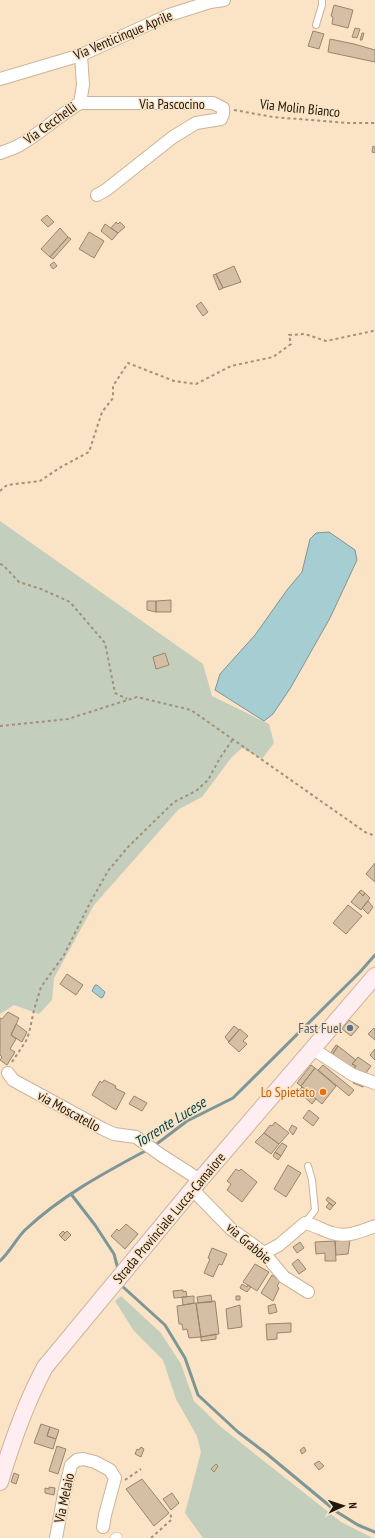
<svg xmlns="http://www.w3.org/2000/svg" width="375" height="1538" font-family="'PT Sans Narrow',sans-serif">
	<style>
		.green { fill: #c4cebc }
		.water { fill: #a5cdd2; stroke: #7d9697 }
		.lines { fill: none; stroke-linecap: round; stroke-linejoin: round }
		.stream { stroke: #7d9697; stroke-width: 3 }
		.building { fill: #d4bea4; stroke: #9b856a }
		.service-casing { stroke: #cbb499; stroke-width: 8 }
		.pedestrian-casing { stroke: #cbb499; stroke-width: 10 }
		.minor-casing { stroke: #cbb499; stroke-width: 14 }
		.secondary-casing { stroke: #cbb499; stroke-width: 18 }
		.path { stroke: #a2907b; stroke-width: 2; stroke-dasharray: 3 3; stroke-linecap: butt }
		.service { stroke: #fff; stroke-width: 6 }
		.pedestrian { stroke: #fff; stroke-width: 9 }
		.minor { stroke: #fff; stroke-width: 12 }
		.secondary { stroke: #feeef2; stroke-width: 16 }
		.service-dot { fill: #5c6f8a; stroke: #fbe3c6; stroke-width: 1.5 }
		.food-dot { fill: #e8710a; stroke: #fbe3c6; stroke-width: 1.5 }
		.labels { text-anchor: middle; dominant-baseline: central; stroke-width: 3; stroke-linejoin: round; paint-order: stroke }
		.street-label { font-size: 14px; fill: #20170d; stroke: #fbe3c6 }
		.service-label { font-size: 14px; fill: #4e5e75; stroke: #fbe3c6; text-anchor: end }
		.food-label { font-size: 14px; fill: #c56008; stroke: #fbe3c6; text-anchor: end }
		.water-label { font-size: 15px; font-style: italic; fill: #024349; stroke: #fbe3c6 }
	</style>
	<rect width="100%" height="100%" fill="#fbe3c6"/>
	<path class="green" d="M0,521L203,664L212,696L269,724L274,743L262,759L242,748L231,758L202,797L179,809L94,905L54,978L52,1000L39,1014L14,1005L0,1014Z
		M121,1296L161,1333L181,1364L194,1401L221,1427L341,1522L373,1538H203L185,1513L201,1452L197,1436L176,1399L163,1360L134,1331L115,1301Z"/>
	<path class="water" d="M329,532L355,550L357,560L330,618L291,687L273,714L264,721L215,690L220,674L255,635L287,590L302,572L310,539L316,533Z
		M95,985H97L105,992L103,997L101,998L92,991Z"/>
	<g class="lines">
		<path class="stream" d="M154,1146L187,1121L233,1098L360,972L375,955
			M71,1194L95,1225L114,1254L118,1269
			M0,1261C10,1252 16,1239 25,1230C61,1196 104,1173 147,1150
			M121,1283L122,1286L165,1325L185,1358L198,1395L238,1432L267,1454L337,1512L358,1525L375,1532"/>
	</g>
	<path class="building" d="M334,5L353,10L348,28L332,24L333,17L331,16Z
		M355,28L360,29L357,38L352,37Z
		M313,31L324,34L319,49L308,46Z
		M362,33H364L362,40H360Z
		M330,39L354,44L375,50V62L328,52Z
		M373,146L375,147V153L372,152Z
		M47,215L54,222L48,227L41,220Z
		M116,222L118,224L120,222L125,227L118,233L111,228Z
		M105,224L118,233L112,240L101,231Z
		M60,228L68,237L50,257L41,249Z
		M89,232L104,241L94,258L79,249Z
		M68,237L71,239L53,259L50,257Z
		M54,262L57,266L53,269L50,265Z
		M234,266L241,282L223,288L216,274Z
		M216,274L223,288L219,290L213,275Z
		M201,302L208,312L203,316L196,306Z
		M171,600V612H156V601Z
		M147,601H156V612L147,610Z
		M165,653L169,665L156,669L153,657Z
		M375,863V882L366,874Z
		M361,890L365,893L363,896L359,892Z
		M359,892L363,896L365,893L370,898L361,910L351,902Z
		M368,901L373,907L368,914L362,908Z
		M348,905L362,916L346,934L333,923Z
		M67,974L83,985L76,995L60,984Z
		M8,1012L19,1018L11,1035L16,1039L10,1049L15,1052L7,1065L0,1060L2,1057L0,1055V1018L2,1019Z
		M349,1020L359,1027L351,1036L342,1029Z
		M16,1024L27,1032L22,1042L11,1035Z
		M234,1026L239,1030L229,1042L225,1037Z
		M374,1028L375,1029V1040L368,1034Z
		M240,1029L248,1036L243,1041L247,1044L239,1052L228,1042Z
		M336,1045L338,1046L332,1055L330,1054Z
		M338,1046L356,1060L352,1064L356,1066L353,1070L332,1055Z
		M375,1049V1060L370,1055Z
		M358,1057L371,1066L363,1077L353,1070L356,1066L352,1064Z
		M311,1065L315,1068L301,1086L297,1083Z
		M323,1065L354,1090L349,1096L318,1070Z
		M315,1068L336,1086L322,1104L301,1086Z
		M355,1079L364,1083L363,1087L353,1083Z
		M104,1080L116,1086L115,1088L125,1093L116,1110L92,1095L100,1081L102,1083Z
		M302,1087L316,1099L312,1104L298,1091Z
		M134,1096L147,1103L142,1111L129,1104Z
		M309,1110L319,1118L313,1126L303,1118Z
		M275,1122L289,1133L279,1144L264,1133L270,1125L272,1126Z
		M292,1125L297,1128L293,1135L289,1130Z
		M264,1133L279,1144L271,1154L255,1142Z
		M282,1143L287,1146L281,1156L275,1152Z
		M275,1152L281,1156L278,1160L273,1156Z
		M288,1165L301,1173L286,1197L274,1189Z
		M236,1169L239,1171L241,1169L257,1182L242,1202L227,1190L231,1184L227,1181Z
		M328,1197L336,1203L333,1206L326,1200Z
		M329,1203L333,1206L330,1210L326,1207Z
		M126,1224L138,1234L125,1249L111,1236L117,1229L119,1231Z
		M63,1231L65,1233L61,1237L59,1235Z
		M67,1231L71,1235L65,1241L61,1237Z
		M350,1240L348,1254L336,1255L335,1241Z
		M335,1241L336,1261H325V1253L316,1254L315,1242Z
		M300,1242L304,1248L297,1253L293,1247Z
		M212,1248L227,1254L222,1265L219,1264L213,1277L204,1273L210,1259L208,1258Z
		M298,1259L306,1269L299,1274L292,1264Z
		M255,1264L269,1272L257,1291L243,1282Z
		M272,1275L280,1281L277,1286L279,1288L273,1301L261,1293Z
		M242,1284L247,1287L248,1285L251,1287L247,1292L240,1288Z
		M183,1290V1292L186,1291L187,1297L174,1298L173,1291Z
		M211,1295L212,1302L198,1303L197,1297Z
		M194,1296V1303L183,1305L182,1297Z
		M236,1296H240V1300H236Z
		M215,1301L219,1334L201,1337L196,1303Z
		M196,1303L201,1337L189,1338L187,1329L183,1330L182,1324H179L177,1306Z
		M275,1304L277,1312L269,1314L268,1306Z
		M240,1305L242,1327L228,1329L226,1309Z
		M291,1323V1332L277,1333V1339L267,1340L266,1324Z
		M216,1334V1339L201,1341V1337Z
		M41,1424L50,1427L47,1436L56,1439L53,1449L34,1443Z
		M50,1427L59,1430L56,1439L47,1436Z
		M57,1446L66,1449L58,1474L49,1471Z
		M141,1447L144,1449L141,1457L135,1454L137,1449L139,1450Z
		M304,1447L306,1451L302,1454L300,1450Z
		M319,1461L324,1466L319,1470L314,1464Z
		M216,1464L218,1466L214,1472L211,1469Z
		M14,1473L19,1475L16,1484L11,1482Z
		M142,1479L169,1513L154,1526L126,1489Z
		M49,1487L55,1488L54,1495L45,1493V1488L49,1489Z
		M172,1493L179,1503L171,1510L163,1499Z"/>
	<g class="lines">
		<defs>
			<path id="service" d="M316,25L322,5V0
				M305,1223L315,1210L312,1180L308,1166"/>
			<path id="pedestrian" d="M115,1538L117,1537"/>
			<path id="minor" d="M0,79L81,55L169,15L210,2L224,0
				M80,103H213L223,108V114L221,119L196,123L173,137L106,190L97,195
				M0,153C6,151 12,149 18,146C40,134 58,116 80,103L83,85L81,55
				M313,1049L353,1075L375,1083
				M8,1073L13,1080L103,1129L114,1134L136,1137L161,1155L200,1180
				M193,1190L231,1229L264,1253L284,1277L308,1292
				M264,1253L279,1245L305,1223C315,1225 322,1230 332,1233C346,1238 362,1231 375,1226
				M56,1538L64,1494L71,1465L77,1460L83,1459L95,1462L110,1470L115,1478L105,1515L103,1527"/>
			<path id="secondary" d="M0,1482C12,1442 25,1404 45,1367L200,1180L375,976"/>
		</defs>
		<use href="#service" class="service-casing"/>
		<use href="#pedestrian" class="pedestrian-casing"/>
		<use href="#minor" class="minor-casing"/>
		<use href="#secondary" class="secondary-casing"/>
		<path class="path" d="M234,110L273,117L348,123H375
			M0,491L7,485L40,481L61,467L89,452L102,412L113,398V386L128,363L174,381L196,384L231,366L273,357L291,344L289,335L305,334L326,341L373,331L375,333
			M0,564L3,565L19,582L41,589L70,602L105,643L115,693L127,699
			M0,726L68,719L137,697L191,710L365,832L375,836
			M12,1062L26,1041L29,1033L34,1010L41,987L64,955L91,901L108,871L128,847L174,802L196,791L208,780L220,758L233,739
			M125,1480L141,1469
			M151,1538L172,1519L170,1514"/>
		<use href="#service" class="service"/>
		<use href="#pedestrian" class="pedestrian"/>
		<use href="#minor" class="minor"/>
		<use href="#secondary" class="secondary"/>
	</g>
	<circle class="service-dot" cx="350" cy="1028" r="4"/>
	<circle class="food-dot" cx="323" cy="1092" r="4"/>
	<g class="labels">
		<g class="street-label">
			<text transform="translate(123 35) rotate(-23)">Via Venticinque Aprile</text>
			<text x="172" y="104">Via Pascocino</text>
			<text transform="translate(300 108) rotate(6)">Via Molin Bianco</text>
			<text transform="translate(50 123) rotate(-36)">Via Cecchelli</text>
			<text transform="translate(69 1111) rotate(29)">via Moscatello</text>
			<text transform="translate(169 1218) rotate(-50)">Strada Provinciale Lucca-Camaiore</text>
			<text transform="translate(249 1243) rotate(41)">via Grabbie</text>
			<text transform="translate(64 1498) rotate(-78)">Via Melaio</text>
		</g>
		<g class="service-label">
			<text x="342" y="1028">Fast Fuel</text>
		</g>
		<g class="food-label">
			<text x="315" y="1092">Lo Spietato</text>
		</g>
		<g class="water-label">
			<text transform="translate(170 1122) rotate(-32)">Torrente Lucese</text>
		</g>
	</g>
	<g transform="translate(343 1506) rotate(87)" stroke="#fbe3c6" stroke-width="3" paint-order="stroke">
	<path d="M0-3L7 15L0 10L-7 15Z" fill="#20170d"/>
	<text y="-6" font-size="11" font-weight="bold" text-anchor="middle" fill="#20170d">N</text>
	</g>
</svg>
